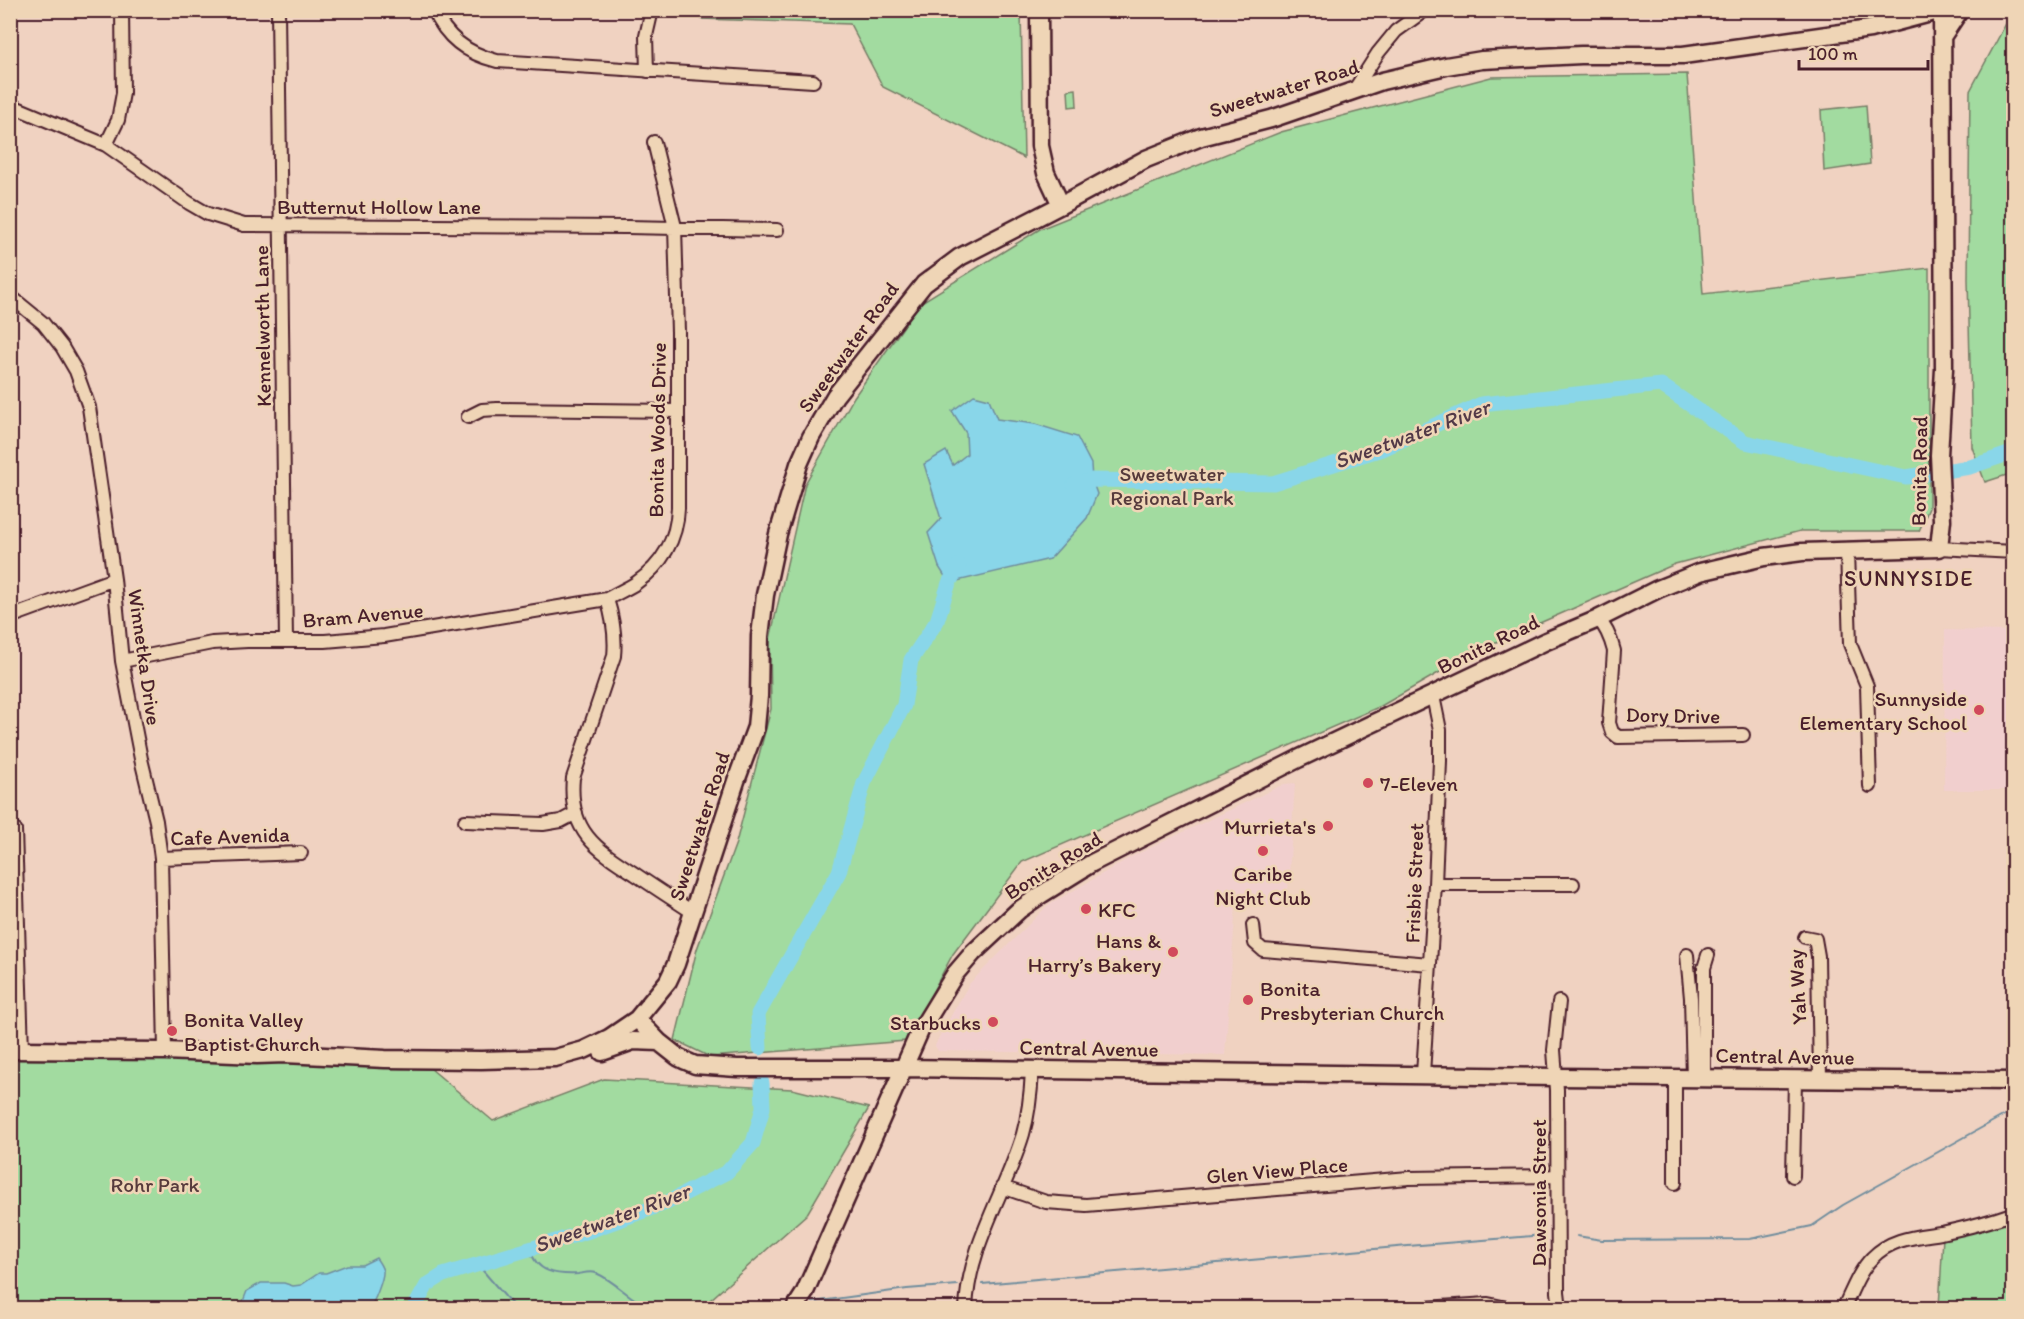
<svg xmlns="http://www.w3.org/2000/svg" width="2024" height="1319" font-family="Itim,sans-serif">
	<style>
		.built { fill: #f1cfce }
		.green { fill: #a2dba0; stroke: #767d66; stroke-width: 1.5 }
		.water { fill: #89d6e9; stroke: #708d9d; stroke-width: 1.5 }
		.lines { fill: none; stroke-linecap: round; stroke-linejoin: round }
		.stream { stroke: #708d9d; stroke-width: 2 }
		.river { stroke: #89d6e9; stroke-width: 15 }
		.minor-casing { stroke: #4a1f2b; stroke-width: 16 }
		.major-casing { stroke: #4a1f2b; stroke-width: 21 }
		.minor { stroke: #efd5b6; stroke-width: 12 }
		.major { stroke: #efd5b6; stroke-width: 16 }
		.poi-dot { fill: #d1495b; stroke: #efd5b6; stroke-width: 2 }
		.labels { text-anchor: middle; dominant-baseline: central; stroke-width: 5; stroke-linejoin: round; paint-order: stroke }
		.street-label { font-size: 21px; fill: #4a1f2b; stroke: #efd5b6 }
		.park-label { font-size: 21px; fill: #573b3d; stroke: #efd5b6 }
		.poi-label { font-size: 21px; fill: #4a1f2b; stroke: #efd5b6; text-anchor: end }
		.water-label { font-size: 22px; font-style: italic; fill: #533a48; stroke: #efd5b6 }
		.neighbourhood-label { font-size: 22px; letter-spacing: 1.5px; fill: #4a1f2b; stroke: #efd5b6 }
	</style>
	<rect width="100%" height="100%" fill="#f0d2c1"/>
	<filter id="ink" filterUnits="userSpaceOnUse"><feTurbulence type="fractalNoise" baseFrequency=".0167" numOctaves="2"/><feDisplacementMap in="SourceGraphic" scale="12" xChannelSelector="R" yChannelSelector="G"/><feConvolveMatrix kernelMatrix="1 2 1 2 8 2 1 2 1" color-interpolation-filters="sRGB"/></filter>
	<g filter="url(#ink)">
		<path class="built" d="M1945,630L2013,631V790H1944Z
			M1295,783L1287,905L1236,903L1225,1055L938,1051L935,1046L939,1037L969,984L1047,906L1131,857L1284,784Z"/>
		<path class="green" d="M707,10L1021,11L1024,158L883,87L850,24L702,19Z
			M2013,14V473L1985,482L1972,447L1968,279L1970,91L2009,18Z
			M1687,74L1703,294L1929,268V508L1919,531H1800L1675,564L1480,649L1381,706L1022,862L953,954L906,1041L710,1057L675,1040L697,949L736,843L771,709L770,639L805,484L854,397L920,303L1040,229L1281,132L1491,77Z
			M1076,89L1077,106L1069,107L1068,90Z
			M1866,105L1870,164L1824,171L1821,110Z
			M134,1058L431,1069L493,1121L604,1079L792,1089L869,1108L807,1214L701,1308H11V1059L82,1060Z
			M2013,1220V1308H1939L1943,1237Z"/>
		<path class="water" d="M974,395L989,399L997,419L1035,424L1077,437L1091,464L1092,480L1097,494L1087,518L1050,559L949,583L939,567L928,533L941,519L924,464L946,451L953,465L967,454L966,433L952,411Z
			M376,1258C379,1262 382,1267 383,1271C384,1277 374,1305 369,1307C359,1311 352,1304 339,1308H230L242,1304L247,1291L261,1283H284L293,1286L301,1285L319,1273H326L347,1265H362Z"/>
		<g class="lines">
			<path class="stream" d="M1577,1236L1602,1240L1750,1239L1812,1226L1843,1205L2008,1113L2014,1108
				M530,1249C536,1273 557,1275 578,1274C584,1273 591,1271 596,1273C617,1282 632,1302 651,1308
				M478,1265L515,1308
				M982,1284L1408,1246L1544,1235
				M813,1302L907,1289L958,1285
				M774,1306H783
				M744,1308L767,1306"/>
			<path class="river" d="M1074,485L1092,480L1273,483L1385,448L1481,404L1661,385L1745,442L1906,477L1970,467L2014,452
				M760,1048L758,1014L839,872L864,783L904,705L911,660L937,621L949,583L959,565
				M414,1308L427,1285L443,1275L589,1231L666,1203L727,1172L753,1143L763,1108L762,1083"/>
			<defs>
				<path id="minor" d="M278,10L286,641
					M434,10C446,38 468,54 497,61L813,81
					M647,71L646,36L652,10
					M1353,92L1378,53L1396,31L1425,10
					M10,105L106,145L189,203L208,214L244,225L627,227L777,230
					M106,145L118,120L123,93L122,10
					M10,296L43,323L62,347L76,371L89,407L114,579L122,661L141,759L156,821L161,858L165,1051
					M468,417L482,410L497,409L677,411
					M1939,548L2014,552
					M1847,551L1850,644L1867,686L1870,786
					M607,599C613,618 616,636 614,656L573,778C568,831 596,849 635,874C654,887 674,900 694,913
					M10,617L114,579
					M1598,619C1607,628 1611,639 1614,651L1609,723L1612,732L1618,737L1743,735
					M122,661L212,643L247,641H325L384,636L607,599C617,593 627,589 636,583C662,565 677,539 678,508V332L675,227L654,142
					M465,821L543,824L561,821L576,813
					M15,830L22,1051
					M161,858L301,853
					M1435,884H1573
					M1253,925L1255,943L1263,950L1430,964
					M1805,937L1815,939L1818,956L1820,1079
					M1687,955L1691,998L1693,1078
					M1559,1002L1554,1050L1557,1090L1558,1292L1560,1308
					M1423,1074L1435,884L1440,761V730L1433,696
					M1704,1078V968L1708,955
					M1793,1176L1795,1079
					M1675,1183V1077
					M1002,1187L1046,1202L1086,1205L1409,1178L1557,1176
					M1846,1303C1853,1288 1860,1270 1872,1258C1891,1238 1916,1237 1941,1233C1965,1228 1990,1222 2014,1213
					M966,1308C969,1244 1005,1194 1023,1134C1029,1113 1031,1092 1032,1071
					M1425,1308L1488,1304L1507,1308"/>
				<path id="major" d="M1039,10L1040,146L1046,173L1061,205
					M1942,37L1960,10
					M637,1019L659,1042L678,1057L686,1061L695,1065L737,1068H905L1556,1077L2014,1081
					M10,1050L165,1051L257,1055L285,1054L385,1059L481,1060L555,1058L584,1050L609,1038L637,1019L668,981L676,964L736,781L756,727L759,696L760,636L765,595L778,534L799,464L811,437L835,396L924,284L960,257L1061,205L1146,159L1201,137L1271,119L1382,81L1446,66L1482,60L1581,55H1683L1870,29L1942,10
					M602,1052L633,1041L659,1042
					M795,1308L804,1294L920,1031L955,974L973,953L1019,910L1042,894L1092,863L1298,759L1546,641L1598,619L1658,589L1700,572L1764,557L1802,552L1939,548L1942,520L1939,455L1944,369L1942,11"/>
			</defs>
			<use href="#minor" class="minor-casing"/>
			<use href="#major" class="major-casing"/>
			<use href="#minor" class="minor"/>
			<use href="#major" class="major"/>
		</g>
	</g>
	<g class="poi-dot">
		<circle cx="1979" cy="710" r="6"/>
		<circle cx="1368" cy="783" r="6"/>
		<circle cx="1328" cy="826" r="6"/>
		<circle cx="1263" cy="851" r="6"/>
		<circle cx="1086" cy="909" r="6"/>
		<circle cx="1173" cy="952" r="6"/>
		<circle cx="1248" cy="1000" r="6"/>
		<circle cx="993" cy="1022" r="6"/>
		<circle cx="172" cy="1031" r="6"/>
	</g>
	<g class="labels">
		<g class="street-label">
			<text transform="translate(1284 88) rotate(-17)">Sweetwater Road</text>
			<text x="379" y="206">Butternut Hollow Lane</text>
			<text transform="translate(262 326) rotate(-91)">Kennelworth Lane</text>
			<text transform="translate(848 347) rotate(-54)">Sweetwater Road</text>
			<text transform="translate(657 430) rotate(-89)">Bonita Woods Drive</text>
			<text transform="translate(1919 471) rotate(-89)">Bonita Road</text>
			<text transform="translate(363 615) rotate(-5)">Bram Avenue</text>
			<text transform="translate(1488 644) rotate(-26)">Bonita Road</text>
			<text transform="translate(145 657) rotate(82)">Winnetka Drive</text>
			<text transform="translate(1673 715) rotate(1)">Dory Drive</text>
			<text transform="translate(699 826) rotate(-72)">Sweetwater Road</text>
			<text transform="translate(230 836) rotate(-2)">Cafe Avenida</text>
			<text transform="translate(1053 865) rotate(-32)">Bonita Road</text>
			<text transform="translate(1414 883) rotate(-88)">Frisbie Street</text>
			<text transform="translate(1797 987) rotate(-93)">Yah Way</text>
			<text transform="translate(1089 1048) rotate(1)">Central Avenue</text>
			<text transform="translate(1785 1056) rotate(1)">Central Avenue</text>
			<text transform="translate(1277 1170) rotate(-5)">Glen View Place</text>
			<text transform="translate(1538 1193) rotate(-90)">Dawsonia Street</text>
		</g>
		<g class="park-label">
			<text x="1172" y="473">Sweetwater<tspan x="1172" dy="24">Regional Park</tspan></text>
			<text x="155" y="1184">Rohr Park</text>
		</g>
		<g class="poi-label">
			<text x="1967" y="698">Sunnyside<tspan x="1967" dy="24">Elementary School</tspan></text>
			<text x="1380" y="783" text-anchor="start">7-Eleven</text>
			<text x="1316" y="826">Murrieta's</text>
			<text x="1263" y="873" text-anchor="middle">Caribe<tspan x="1263" dy="24">Night Club</tspan></text>
			<text x="1098" y="909" text-anchor="start">KFC</text>
			<text x="1161" y="940">Hans &amp;<tspan x="1161" dy="24">Harry’s Bakery</tspan></text>
			<text x="1260" y="988" text-anchor="start">Bonita<tspan x="1260" dy="24">Presbyterian Church</tspan></text>
			<text x="184" y="1019" text-anchor="start">Bonita Valley<tspan x="184" dy="24">Baptist Church</tspan></text>
			<text x="981" y="1022">Starbucks</text>
		</g>
		<g class="water-label">
			<text transform="translate(1412 434) rotate(-20)">Sweetwater River</text>
			<text transform="translate(612 1218) rotate(-20)">Sweetwater River</text>
		</g>
		<g class="neighbourhood-label">
			<text x="1909" y="578">SUNNYSIDE</text>
		</g>
	</g>
	<rect width="2024" height="1319" fill="none" stroke="#efd5b6" stroke-width="36"/>
	<rect x="18" y="18" width="1988" height="1283" fill="none" stroke="#4a1f2b" stroke-width="2" filter="url(#ink)"/>
	<path d="M1799 60v9h129v-9" fill="none" stroke="#4a1f2b" stroke-width="3"/>
	<text x="1808" y="60" font-size="18" fill="#4a1f2b" stroke="#efd5b6" stroke-width="4.5" paint-order="stroke">100 m</text>
</svg>
